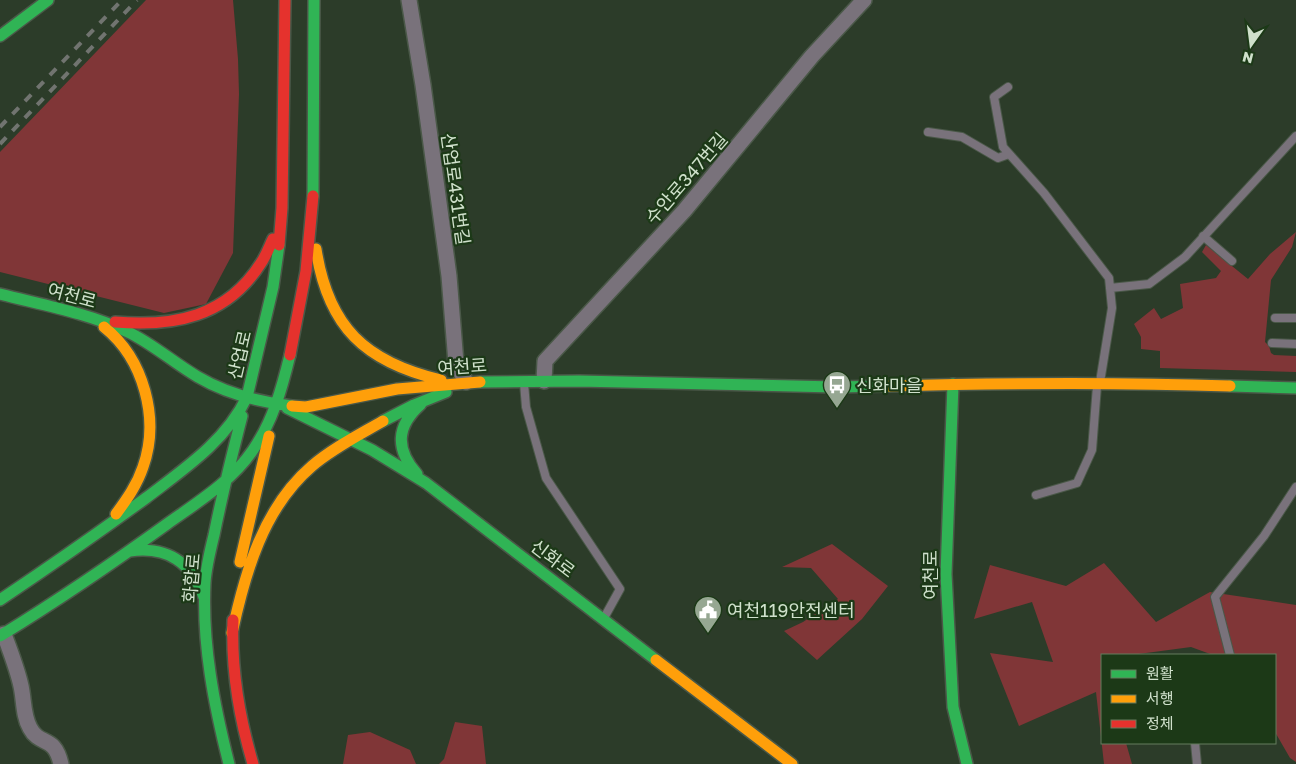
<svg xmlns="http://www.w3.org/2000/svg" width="1296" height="764" font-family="'Golos Text','Noto Sans KR',sans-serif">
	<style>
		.green { fill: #803637 }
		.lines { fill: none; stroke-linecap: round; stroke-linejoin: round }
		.lane-casing { stroke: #4a5848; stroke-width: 10 }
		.street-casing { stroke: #4a5848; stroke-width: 18 }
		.fast-casing { stroke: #4a5848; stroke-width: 14 }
		.slow-casing { stroke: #4a5848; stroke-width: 14 }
		.jam-casing { stroke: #4a5848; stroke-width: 14 }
		.lane { stroke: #79727b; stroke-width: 8 }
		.street { stroke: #79727b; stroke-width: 15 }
		.fast { stroke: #30b455; stroke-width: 11 }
		.slow { stroke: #ff9f0a; stroke-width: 11 }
		.jam { stroke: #e5322d; stroke-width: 11 }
		.rail { stroke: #717470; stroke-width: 4; stroke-dasharray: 9 9; stroke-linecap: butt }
		.labels { text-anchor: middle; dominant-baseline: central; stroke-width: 4.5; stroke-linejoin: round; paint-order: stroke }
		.street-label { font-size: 18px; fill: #cfe0cb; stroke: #1c3917 }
		.poi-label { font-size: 18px; fill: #cfe0cb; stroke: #1c3917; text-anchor: start }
	</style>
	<rect width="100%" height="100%" fill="#2c3c29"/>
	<path class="green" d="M146,0H233L238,59L239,94L233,253L206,304L164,313L0,272V152Z
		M1296,232L1292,247L1271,280L1265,342L1269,346L1271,353L1274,355L1296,356V372L1160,368V351L1141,349V337L1134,324L1154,308L1161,319L1183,308L1180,284L1216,278L1221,271L1202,252L1206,245L1248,279L1270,254Z
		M832,544L888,586L862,619L817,660L784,631L803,622L838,599L811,568L782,567Z
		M1104,563L1156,622L1210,592L1296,605V762L1290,758L1275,732V655H1213L1191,647L1131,655H1102V743H1126L1132,764H1104L1096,692L1019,726L990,653L1053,662L1032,602L974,619L990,565L1066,586Z
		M455,722L482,726L486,764H439L444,759Z
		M370,732L410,750L416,764H343L348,735Z"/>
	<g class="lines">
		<defs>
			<path id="lane" d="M1008,87L994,97L1003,147L1044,193L1109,278L1112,308L1100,382
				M928,132L962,137L998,158L1009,154
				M1203,236L1232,261
				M1110,288L1149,284L1185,257L1296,136
				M1275,318H1296
				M1272,343L1296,344
				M524,383L526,407L546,478L620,589L604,618
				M1036,495L1077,483L1092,450L1097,386
				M1230,655L1215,597L1264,536L1296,487
				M1195,743L1197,764"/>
			<path id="street" d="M409,0L423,85L449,276L456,363L466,382
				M544,381L545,361L684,211L812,56L864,0
				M4,634C10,651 17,668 21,686C24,699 23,716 30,728C40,747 54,734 61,764"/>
			<path id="fast" d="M0,36L48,0
				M313,196L314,0
				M0,294C43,305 88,313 128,332C153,344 174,363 198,377C227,394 260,402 292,406
				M480,382L579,381L835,387L888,386
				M953,384L946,574L953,707L967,764
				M1230,386L1296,388
				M287,408L372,450L426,483L656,660
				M383,421L414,405L446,392
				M417,474C395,449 396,426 421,404
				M130,551C168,546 191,562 204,597
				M0,600C49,567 98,533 146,498C184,469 226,441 247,397L273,287L279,245
				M0,636C57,601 113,563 167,524C198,502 232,481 253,450C273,421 282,388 290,355
				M229,764C214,705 202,644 205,583C206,567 210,551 214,535C222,495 232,455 242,416"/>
			<path id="slow" d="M316,249C328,327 365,362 441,380
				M104,327C144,359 160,419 143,467C137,485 127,499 116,514
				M888,386C1002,383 1116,382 1230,386
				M292,406L306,407L397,389L480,382
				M240,562L269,436
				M232,633C245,573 263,508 312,466C333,448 359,435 383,421
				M656,660L792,764"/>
			<path id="jam" d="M279,245L282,208L285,0
				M115,322C174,327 227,317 261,263C266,256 269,247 273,239
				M290,355L306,271L313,196
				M233,620C231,670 239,717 253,764"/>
		</defs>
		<use href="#lane" class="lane-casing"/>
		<use href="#street" class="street-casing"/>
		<use href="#fast" class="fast-casing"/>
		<use href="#slow" class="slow-casing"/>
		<use href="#jam" class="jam-casing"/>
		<use href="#lane" class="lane"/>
		<use href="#street" class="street"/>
		<use href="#fast" class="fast"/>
		<use href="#slow" class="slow"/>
		<use href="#jam" class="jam"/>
		<path class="rail" d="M0,127L122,0
			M0,144L137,0"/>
	</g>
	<defs>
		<symbol id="bus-pin" viewBox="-11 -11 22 30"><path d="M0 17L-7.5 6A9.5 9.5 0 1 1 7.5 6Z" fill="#96a792" stroke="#1c3917"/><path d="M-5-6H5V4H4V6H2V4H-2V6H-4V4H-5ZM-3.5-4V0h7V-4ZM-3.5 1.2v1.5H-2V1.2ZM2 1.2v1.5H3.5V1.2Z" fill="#fff"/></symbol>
		<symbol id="civic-pin" viewBox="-11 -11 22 30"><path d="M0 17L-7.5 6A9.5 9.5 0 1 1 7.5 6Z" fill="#96a792" stroke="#1c3917"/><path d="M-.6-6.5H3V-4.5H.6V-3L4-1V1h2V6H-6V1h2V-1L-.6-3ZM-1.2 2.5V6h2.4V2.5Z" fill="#fff"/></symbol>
	</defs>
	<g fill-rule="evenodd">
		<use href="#bus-pin" x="821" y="369" width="32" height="43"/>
		<use href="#civic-pin" x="692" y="594" width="32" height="43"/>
	</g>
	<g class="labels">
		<g class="street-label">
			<text transform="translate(686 178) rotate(-49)">수안로347번길</text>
			<text transform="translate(456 189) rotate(82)">산업로431번길</text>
			<text transform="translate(72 295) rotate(15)">여천로</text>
			<text transform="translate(239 355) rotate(-77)">산업로</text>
			<text transform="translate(462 366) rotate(-4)">여천로</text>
			<text transform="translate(553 558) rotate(37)">신화로</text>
			<text transform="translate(930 575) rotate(-90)">여천로</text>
			<text transform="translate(191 578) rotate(-85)">화합로</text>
		</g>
		<g class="poi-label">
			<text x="856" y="385">신화마을</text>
			<text x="727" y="610">여천119안전센터</text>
		</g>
	</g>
	<rect x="1101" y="654" width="175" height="90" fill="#1c3917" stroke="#647c5f"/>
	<rect x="1111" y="670" width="25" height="8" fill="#30b455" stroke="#647c5f"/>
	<text x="1146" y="679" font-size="15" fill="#cfe0cb">원활</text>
	<rect x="1111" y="695" width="25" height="8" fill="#ff9f0a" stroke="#647c5f"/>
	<text x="1146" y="704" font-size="15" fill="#cfe0cb">서행</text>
	<rect x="1111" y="720" width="25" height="8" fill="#e5322d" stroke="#647c5f"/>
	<text x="1146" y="729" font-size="15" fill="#cfe0cb">정체</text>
	<g transform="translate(1251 45) rotate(194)" stroke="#1c3917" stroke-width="4" paint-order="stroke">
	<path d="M0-4L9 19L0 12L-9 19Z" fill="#cfe0cb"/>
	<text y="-8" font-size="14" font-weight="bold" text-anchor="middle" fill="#cfe0cb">N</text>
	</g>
</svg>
